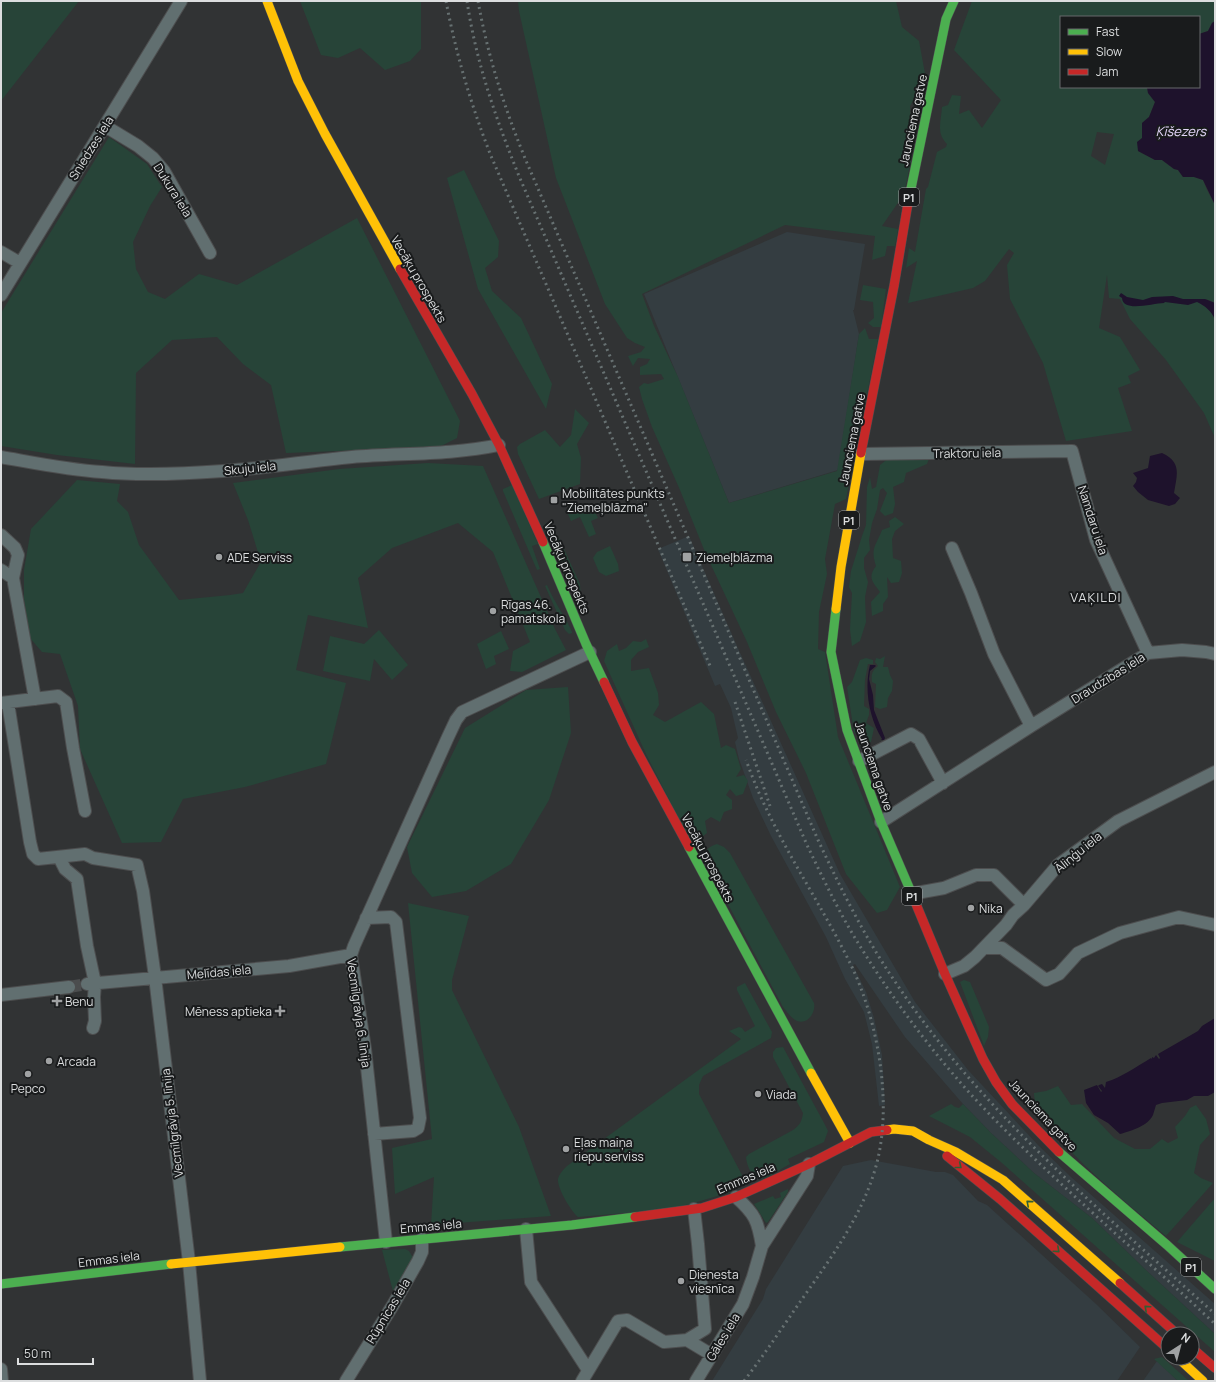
<svg xmlns="http://www.w3.org/2000/svg" width="1216" height="1382" font-family="Manrope,sans-serif">
	<style>
		.built { fill: #343d41 }
		.green { fill: #274438; fill-rule: evenodd }
		.water { fill: #1e122c }
		.lines { fill: none; stroke-linecap: round; stroke-linejoin: round }
		.street-tunnel { stroke: #4b4d4e; stroke-width: 12; stroke-dasharray: 12 6; stroke-linecap: butt }
		.street-casing { stroke: #4d4e4f; stroke-width: 14 }
		.fast-casing { stroke: #4d4e4f; stroke-width: 10 }
		.slow-casing { stroke: #4d4e4f; stroke-width: 10 }
		.jam-casing { stroke: #4d4e4f; stroke-width: 10 }
		.street { stroke: #616f70; stroke-width: 12 }
		.fast { stroke: #4caf50; stroke-width: 9 }
		.slow { stroke: #ffc107; stroke-width: 9 }
		.jam { stroke: #c62828; stroke-width: 9 }
		.rail { stroke: #677172; stroke-width: 3; stroke-dasharray: 2 4; stroke-linecap: butt }
		.oneway { stroke: #305e33 }
		.poi-dot { fill: #a0a2a3; stroke: #191b1c; stroke-width: 1.5 }
		.labels { text-anchor: middle; dominant-baseline: central; stroke-width: 4; stroke-linejoin: round; paint-order: stroke }
		.shield { fill: #191b1c; stroke: #a2a4a4; stroke-width: 1 }
		.shield-label { font-size: 11px; font-weight: bold; fill: #dcdedf }
		.street-label { font-size: 12px; fill: #dcdedf; stroke: #191b1c }
		.poi-label { font-size: 12px; fill: #dcdedf; stroke: #191b1c; text-anchor: start }
		.water-label { font-size: 13px; font-style: italic; fill: #e3d5f9; stroke: #191b1c }
		.neighbourhood-label { font-size: 13px; letter-spacing: 1px; fill: #dcdedf; stroke: #191b1c }
	</style>
	<rect width="100%" height="100%" fill="#313334"/>
	<path class="built" d="M787,232L865,244L854,310H853L859,334L838,470L729,503L644,294Z
		M689,536L737,646L840,874L915,1002L968,1070L1038,1145L1071,1177L1215,1304V1334L1148,1272L1092,1218L1034,1173L991,1133L963,1104L905,1037L855,964L853,965L866,992L874,1018L882,1055L885,1105L879,1106L872,1044L864,1012L845,979L826,937L771,836L753,798L739,759L735,742L738,738L731,708L720,684L715,686L658,549Z
		M871,1160L936,1172H945L953,1175L978,1201L987,1205L1096,1304L1140,1347L1117,1381H712L763,1299L766,1289L843,1166Z
		M1157,1361L1178,1381H1143Z"/>
	<path class="green" d="M1,1H79L1,101Z
		M300,1H421V49L410,61L385,70L360,48L338,58L321,55Z
		M518,1H896L902,27L919,41L926,79L910,106L912,156L904,194L882,226L898,229L895,246H887L885,256L872,260L875,236L785,225L642,294L654,326L678,377L729,503L837,471L859,334L865,328L869,339H878L846,499L835,504L825,559L827,574L819,612L818,649L825,652L838,737L900,887L887,910L877,913L846,874L806,773L776,712L747,642L705,552L680,490L652,427L642,399L639,387L644,383L648,384L664,379L661,374L640,375V367L647,364L650,359L638,358L633,366L628,356L641,352L645,347L635,343L627,338L605,304L556,178L519,11Z
		M972,1H1215V21L1212,23L1208,31L1199,34V17H1061V87H1147L1148,93L1155,102L1149,117L1142,123V138L1138,151L1155,160H1162L1174,169L1178,170L1183,177H1194L1203,180L1207,190L1214,203L1215,303L1206,299L1215,320V438L1204,413L1166,360L1130,319L1120,299L1109,298L1107,275L1099,328L1120,337L1140,370L1128,376L1131,383L1118,388L1132,431L1066,441L1043,363L1010,299L1007,265L1014,253L1009,249L985,281L973,288L908,303L917,261L906,268L909,248L915,252L926,189L928,187L937,152L946,147L947,144C936,133 941,122 942,107L948,105L952,95L961,96L959,114L969,110L982,128L1001,100L954,50ZM1097,132L1114,134L1105,165L1091,156Z
		M109,137L147,164L162,187L150,206L133,242L136,269L148,292L165,299L199,274L237,285L357,218L460,421L457,438L439,447L286,453L271,385L243,364L217,337L172,340L136,373L135,464L57,455L1,446V313Z
		M464,170L499,241L498,257L485,268L492,291L521,318L552,384L546,409L478,289L447,178Z
		M863,285L886,289L881,327H873L868,323L874,318L873,302L860,300Z
		M575,409L589,423L577,444L581,458L580,484L539,499L518,454L517,447L520,444L545,430L560,447L571,435Z
		M931,453L927,464L906,473L904,482L893,487L895,504L893,513L885,516L880,511L887,493L883,488L880,490L877,509L872,523L869,540L870,550L864,558V568L868,582L865,597L866,622L860,641L852,646L850,629L852,593L849,587L851,571L862,536L866,525L867,487L870,477L872,489L876,487L880,465L889,458Z
		M428,463L483,466L555,629L566,650L522,672L510,671L513,651L530,642L493,552L458,523L392,548L358,578L368,628L308,615L296,670L346,683L326,764L245,787L183,799L161,842L122,843L80,749L78,706L60,654L42,652L30,638L24,599V570L31,529L77,480L120,484L117,501L128,512L139,545L179,600L230,595L243,593L261,562L248,520L233,483L339,469Z
		M512,485L538,544L532,546L540,569L537,570L503,491V489Z
		M578,504C588,505 594,509 598,518L591,521L596,534L589,537L580,517L571,521L567,512L568,508Z
		M895,517L904,524L895,531L892,539L893,558L901,561L902,573L899,582L891,583L887,577L888,597L883,604V611L872,616L871,602L880,592C873,582 867,578 876,566C870,548 876,546 882,530L890,527L889,521Z
		M545,523L549,530L560,540L580,584L581,600L576,603L544,528Z
		M610,546L618,564L619,571L606,576L599,572L593,558L597,552Z
		M547,585C554,602 565,616 572,632V633L569,634L565,630L545,586Z
		M379,630L408,665L392,680L374,659L370,681L323,671L330,636L364,644Z
		M501,631L509,649L494,656L496,664L486,669L477,644Z
		M646,639L649,647L638,652L631,660V671L649,668L658,693L659,705L653,715L665,722L701,702L714,714L721,748L726,745L735,749L741,769L736,777L744,775L748,781L743,794L736,796L730,789L726,795L732,800V809L724,812L720,822L711,817L705,821L707,833L698,840L693,847L646,754L604,661L607,651L617,644L619,651L626,648L633,641L641,642Z
		M885,656L883,667H888L890,675L893,681L892,691L888,698L887,707L880,709L875,707L876,684L872,682C871,674 872,671 878,666L875,662L876,658L880,659Z
		M866,658L873,660V664H868L865,680L864,706L869,709V715L866,723L874,728L871,742L867,743L854,732L847,687L852,682L860,660Z
		M568,687L571,733L549,800L511,864L466,891L432,897L412,873L407,847L465,728L526,690Z
		M717,844L724,847L730,853L814,1003C816,1012 808,1025 797,1021C791,1018 787,1012 783,1007L705,861C704,851 707,847 717,844Z
		M408,903L469,916L452,980V990L519,1127L551,1216L431,1225L434,1177L395,1194L392,1148L432,1139Z
		M964,980L970,982L989,1027L988,1037L984,1046L960,982Z
		M745,983L772,1032L771,1038L703,1076L699,1085V1094L742,1175L740,1184L731,1192L673,1209L578,1217C571,1211 557,1188 558,1179C559,1174 564,1169 567,1166L741,1039L729,1031L739,1027L742,1028L745,1032L755,1026L737,990V987Z
		M783,1047L824,1123L828,1131L824,1142L788,1159L790,1164C783,1167 772,1176 765,1178C753,1181 747,1167 746,1157L749,1154L793,1130C800,1125 802,1121 803,1113L773,1057V1052L776,1048Z
		M1058,1086L1071,1105L1082,1104L1114,1138L1135,1149H1150L1162,1139L1168,1143L1178,1138L1175,1127L1185,1116L1190,1108L1196,1105L1206,1119L1210,1134L1200,1145L1194,1173L1201,1178L1213,1183L1166,1236C1137,1211 1033,1130 1034,1093L1046,1091Z
		M951,1104L955,1107L959,1108L963,1104L991,1133L1034,1173L1092,1218L1148,1272L1215,1334V1352L1002,1163L970,1137L929,1116Z
		M788,1189V1192L768,1222L766,1223L754,1204L773,1196L775,1199L781,1197L780,1193Z
		M1215,1198V1261L1177,1242Z
		M405,1249L409,1251L412,1256H415L393,1291L382,1250Z
		M1162,1357L1189,1381H1178L1154,1359Z"/>
	<path class="water" d="M1215,21V205L1203,180L1194,177H1183L1178,170L1174,169L1162,160H1155L1138,151L1137,142L1142,138V123L1149,117L1155,102L1148,93L1147,87H1199V34L1208,31L1212,23Z
		M1121,293L1127,297L1143,300L1152,297L1173,296L1183,299H1205L1215,303V320C1212,311 1205,306 1197,302L1188,305L1165,302L1164,303C1153,303 1123,313 1122,298L1119,296Z
		M1162,453C1182,462 1177,475 1174,493L1180,498L1175,504L1169,506L1148,500L1138,492L1133,486L1136,482L1137,478L1133,473L1148,468L1150,456Z
		M870,665H875L876,666L870,671L869,679L873,695L874,710L885,738L884,740H881L882,739C869,718 864,689 870,665Z
		M1215,1018V1092L1208,1096H1194L1187,1100L1162,1103L1156,1105C1155,1108 1154,1112 1153,1115C1148,1126 1131,1131 1120,1134L1108,1123L1094,1115L1086,1103L1084,1090L1097,1085L1101,1092L1102,1091L1098,1086L1099,1085L1102,1084L1105,1088L1106,1082C1122,1077 1136,1067 1151,1058L1152,1059V1057L1154,1058L1156,1055L1159,1059L1160,1058L1158,1054L1198,1031L1202,1026Z"/>
	<g class="lines">
		<path class="street-tunnel" d="M69,987L87,984"/>
		<defs>
			<path id="street" d="M105,126L138,146L153,158L164,171L210,253
				M1,252L20,263
				M1,295L181,1
				M861,454L1072,451L1096,540L1148,653
				M1,457C35,463 68,470 102,472C142,476 183,474 223,471C266,468 309,461 352,457C401,453 451,455 499,445
				M1,535L15,548L18,555L13,578L35,699
				M952,548L971,593L994,654L1031,726
				M1,570L13,578
				M1,703L58,696L66,702L73,748L85,811
				M8,703L30,842L33,854L38,859L85,854L93,858L137,865L143,891L155,977L189,1262L200,1381
				M859,761L911,734L919,739L943,783
				M881,822L1031,726L1148,653L1182,650L1206,652L1215,654
				M59,857L65,869L77,879L87,946L95,983L94,997L95,1021L93,1028
				M911,894L944,888L976,875H994L1024,905
				M366,918L391,917L396,922L420,1118L418,1128L413,1131L374,1134
				M985,948H1002L1046,980L1059,974L1078,953L1120,933L1179,917L1215,925
				M945,974L964,966L975,957L1006,925L1013,915L1024,905L1058,865L1118,821L1215,772
				M87,984L289,966L351,955
				M1,995L69,987
				M736,1197C755,1214 758,1221 762,1246
				M526,1229L531,1282L588,1370
				M386,1242L365,1049L351,955L354,946L448,737L456,720L462,712L590,652
				M687,1340L705,1329L698,1244L694,1209
				M1,1369L2,1381
				M346,1381L393,1305L418,1261L422,1252V1239
				M582,1381L618,1321L627,1320L664,1342L687,1340L712,1355
				M696,1381L743,1304L753,1277L762,1246L807,1176L809,1164"/>
			<path id="fast" d="M908,203L946,19L954,1
				M543,542L586,644L604,682
				M836,609L831,652L847,730L881,822L911,892
				M689,847L811,1073
				M1059,1152L1167,1245L1215,1289
				M340,1247L572,1225L635,1217
				M1,1284L171,1264"/>
			<path id="slow" d="M267,1L298,81L325,134L400,269
				M836,609L841,567L861,453
				M811,1073L850,1143
				M887,1130L894,1129L913,1131L929,1140L956,1152L1003,1180L1120,1283
				M171,1264L340,1247
				M1178,1358L1203,1381"/>
			<path id="jam" d="M400,269L472,394L499,445L543,542
				M861,453L894,286L908,203
				M604,682L632,742L689,847
				M911,892L945,974L983,1059L996,1082L1012,1104L1059,1152
				M947,1156L1000,1199L1168,1349
				M635,1217L702,1208L736,1197L809,1164L871,1132L887,1130
				M1120,1283L1177,1334
				M1192,1348L1215,1368"/>
		</defs>
		<use href="#street" class="street-casing"/>
		<use href="#fast" class="fast-casing"/>
		<use href="#slow" class="slow-casing"/>
		<use href="#jam" class="jam-casing"/>
		<use href="#street" class="street"/>
		<use href="#fast" class="fast"/>
		<use href="#slow" class="slow"/>
		<use href="#jam" class="jam"/>
		<path class="rail" d="M446,1C456,54 471,105 491,156L711,668
			M467,1C476,62 496,119 519,176L807,845C821,874 835,904 852,933C888,993 930,1050 977,1101C1022,1149 1070,1192 1118,1236C1151,1265 1183,1294 1215,1324
			M478,1C488,57 505,110 527,163L818,840C841,889 865,938 896,983C982,1112 1101,1211 1215,1314
			M735,702L770,806
			M744,1381C764,1355 782,1328 800,1302C828,1262 858,1222 873,1176C895,1112 879,1022 850,963C824,910 791,861 766,808C758,792 752,776 746,760"/>
	</g>
	<defs><path id="oneway-chevron" d="M-2-3.5L2.5 0L-2 3.5" fill="none" stroke-width="1.6" stroke-linecap="round" stroke-linejoin="round"/></defs>
	<g class="oneway">
		<use href="#oneway-chevron" transform="translate(959 1166) rotate(39)"/>
		<use href="#oneway-chevron" transform="translate(1029 1203) rotate(-139)"/>
		<use href="#oneway-chevron" transform="translate(1057 1250) rotate(42)"/>
		<use href="#oneway-chevron" transform="translate(1147 1308) rotate(-138)"/>
	</g>
	<g class="poi-dot">
		<rect x="550" y="496" width="8" height="8" rx="2"/>
		<circle cx="219" cy="557" r="4"/>
		<rect x="682" y="552" width="10" height="10" rx="2"/>
		<circle cx="493" cy="611" r="4"/>
		<circle cx="971" cy="908" r="4"/>
		<path d="M55 995h4v4h4v4h-4v4h-4v-4h-4v-4h4z"/>
		<path d="M278 1005h4v4h4v4h-4v4h-4v-4h-4v-4h4z"/>
		<circle cx="49" cy="1061" r="4"/>
		<circle cx="28" cy="1074" r="4"/>
		<circle cx="758" cy="1094" r="4"/>
		<circle cx="566" cy="1149" r="4"/>
		<circle cx="681" cy="1281" r="4"/>
	</g>
	<g class="labels">
		<g class="shield">
			<rect x="899" y="188" width="20" height="18" rx="3"/>
			<rect x="839" y="511" width="20" height="18" rx="3"/>
			<rect x="902" y="887" width="20" height="18" rx="3"/>
			<rect x="1181" y="1258" width="20" height="18" rx="3"/>
		</g>
		<g class="shield-label">
			<text x="909" y="197">P1</text>
			<text x="849" y="520">P1</text>
			<text x="912" y="896">P1</text>
			<text x="1191" y="1267">P1</text>
		</g>
		<g class="street-label">
			<text transform="translate(913 120) rotate(-78)">Jaunciema gatve</text>
			<text transform="translate(91 148) rotate(-58)">Sniedzes iela</text>
			<text transform="translate(173 190) rotate(58)">Dukura iela</text>
			<text transform="translate(419 279) rotate(60)">Vecāķu prospekts</text>
			<text transform="translate(852 439) rotate(-79)">Jaunciema gatve</text>
			<text transform="translate(967 453) rotate(-1)">Traktoru iela</text>
			<text transform="translate(250 468) rotate(-6)">Skuju iela</text>
			<text transform="translate(1093 520) rotate(72)">Namdaru iela</text>
			<text transform="translate(567 568) rotate(67)">Vecāķu prospekts</text>
			<text transform="translate(1108 678) rotate(-32)">Draudzības iela</text>
			<text transform="translate(874 766) rotate(71)">Jaunciema gatve</text>
			<text transform="translate(1078 852) rotate(-39)">Āliņģu iela</text>
			<text transform="translate(708 858) rotate(62)">Vecāķu prospekts</text>
			<text transform="translate(219 972) rotate(-5)">Melīdas iela</text>
			<text transform="translate(359 1013) rotate(82)">Vecmīlgrāvja 6. līnija</text>
			<text transform="translate(1043 1115) rotate(47)">Jaunciema gatve</text>
			<text transform="translate(172 1123) rotate(-97)">Vecmīlgrāvja 5. līnija</text>
			<text transform="translate(746 1178) rotate(-23)">Emmas iela</text>
			<text transform="translate(431 1226) rotate(-5)">Emmas iela</text>
			<text transform="translate(109 1259) rotate(-7)">Emmas iela</text>
			<text transform="translate(388 1311) rotate(-59)">Rūpnīcas iela</text>
			<text transform="translate(723 1337) rotate(-59)">Gāles iela</text>
		</g>
		<g class="poi-label">
			<text x="562" y="493">Mobilitātes punkts<tspan x="562" dy="14">"Ziemeļblāzma"</tspan></text>
			<text x="227" y="557">ADE Serviss</text>
			<text x="696" y="557">Ziemeļblāzma</text>
			<text x="501" y="604">Rīgas 46.<tspan x="501" dy="14">pamatskola</tspan></text>
			<text x="979" y="908">Nika</text>
			<text x="65" y="1001">Benu</text>
			<text x="272" y="1011" text-anchor="end">Mēness aptieka</text>
			<text x="57" y="1061">Arcada</text>
			<text x="28" y="1088" text-anchor="middle">Pepco</text>
			<text x="766" y="1094">Viada</text>
			<text x="574" y="1142">Eļas maiņa<tspan x="574" dy="14">riepu serviss</tspan></text>
			<text x="689" y="1274">Dienesta<tspan x="689" dy="14">viesnīca</tspan></text>
		</g>
		<g class="water-label">
			<text x="1181" y="131">Ķīšezers</text>
		</g>
		<g class="neighbourhood-label">
			<text x="1096" y="597">VAĶILDI</text>
		</g>
	</g>
	<rect width="1216" height="1382" fill="none" stroke="#dcdedf" stroke-width="4"/>
	<rect x="1060" y="16" width="140" height="72" fill="#191b1c" stroke="#67696a"/>
	<rect x="1068" y="29" width="20" height="6" fill="#4caf50" stroke="#67696a"/>
	<text x="1096" y="36" font-size="12" fill="#dcdedf">Fast</text>
	<rect x="1068" y="49" width="20" height="6" fill="#ffc107" stroke="#67696a"/>
	<text x="1096" y="56" font-size="12" fill="#dcdedf">Slow</text>
	<rect x="1068" y="69" width="20" height="6" fill="#c62828" stroke="#67696a"/>
	<text x="1096" y="76" font-size="12" fill="#dcdedf">Jam</text>
	<g transform="translate(1180 1346) rotate(36)"><circle r="19" fill="#191b1c" stroke="#67696a"/>
	<path d="M0-3L7 15L0 10L-7 15Z" fill="#a0a2a3"/>
	<text y="-6" font-size="11" font-weight="bold" text-anchor="middle" fill="#dcdedf">N</text>
	</g>
	<path d="M18 1358v6h75v-6" fill="none" stroke="#dcdedf" stroke-width="2"/>
	<text x="24" y="1358" font-size="12" fill="#dcdedf" stroke="#191b1c" stroke-width="3" paint-order="stroke">50 m</text>
</svg>
